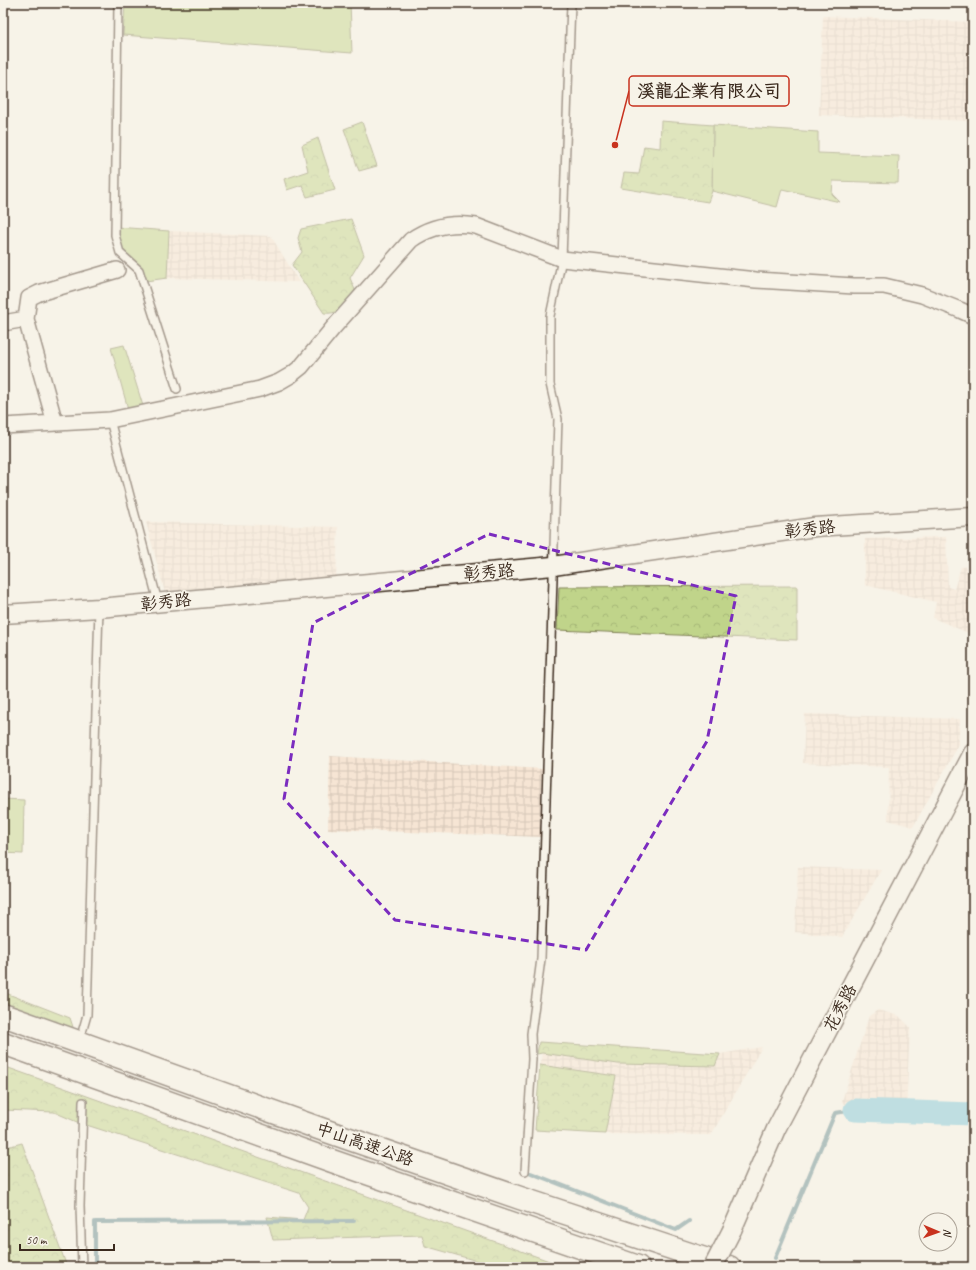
<svg xmlns="http://www.w3.org/2000/svg" width="976" height="1270" font-family="Caveat,'LXGW WenKai TC',sans-serif">
	<style>
		.industrial { fill: url(#industrial-grid) }
		.grass { fill: #c0d48a; stroke: #7e7f54 }
		.forest { fill: url(#forest-crowns); stroke: #7e7f54 }
		.lines { fill: none; stroke-linecap: round; stroke-linejoin: round }
		.stream { stroke: #61888e; stroke-width: 4 }
		.river { stroke: #7ac6d9; stroke-width: 23 }
		.service-casing { stroke: #3b2a1e; stroke-width: 10 }
		.minor-casing { stroke: #3b2a1e; stroke-width: 18 }
		.tertiary-casing { stroke: #3b2a1e; stroke-width: 21 }
		.motorway-casing { stroke: #3b2a1e; stroke-width: 25 }
		.service { stroke: #f7f3e8; stroke-width: 7 }
		.minor { stroke: #f7f3e8; stroke-width: 15 }
		.tertiary { stroke: #f7f3e8; stroke-width: 18 }
		.motorway { stroke: #f7f3e8; stroke-width: 22 }
		.tertiary-bridge-casing { stroke: #3b2a1e; stroke-width: 21; stroke-linecap: butt }
		.tertiary-bridge { stroke: #f7f3e8; stroke-width: 18 }
		.marked { fill: none; stroke: #7b2cbf; stroke-width: 3; stroke-dasharray: 8 5; stroke-linejoin: round }
		.labels { text-anchor: middle; dominant-baseline: central; stroke-width: 3.5; stroke-linejoin: round; paint-order: stroke }
		.street-label { font-size: 17px; fill: #3b2a1e; stroke: #f7f3e8 }
		.leader { fill: none; stroke: #c8321e; stroke-width: 1.5 }
		.callout-dot { fill: #c8321e; stroke: #f7f3e8; stroke-width: 1.5 }
		.callout { fill: #f7f3e8; stroke: #c8321e; stroke-width: 1.5 }
		.callout-label { font-size: 18px; text-anchor: middle; font-weight: bold; fill: #3b2a1e }
	</style>
	<defs>
		<pattern id="industrial-grid" width="8" height="8" patternUnits="userSpaceOnUse"><rect width="8" height="8" fill="#f6e5d4"/><path d="M0 4h8M4 0v8" fill="none" stroke="#d4c5b6"/></pattern>
		<pattern id="forest-crowns" width="20" height="18" patternUnits="userSpaceOnUse"><rect width="20" height="18" fill="#c0d48a"/><path d="M2 6a3 3 0 1 1 6 0M12 15a3 3 0 1 1 6 0" fill="none" stroke="#a6b677"/></pattern>
	</defs>
	<rect width="100%" height="100%" fill="#f7f3e8"/>
	<filter id="ink" filterUnits="userSpaceOnUse"><feTurbulence type="fractalNoise" baseFrequency=".025" numOctaves="2"/><feDisplacementMap in="SourceGraphic" scale="8" xChannelSelector="R" yChannelSelector="G"/><feConvolveMatrix kernelMatrix="1 2 1 2 8 2 1 2 1" color-interpolation-filters="sRGB"/></filter>
	<g filter="url(#ink)">
		<path class="industrial" d="M823,16L973,22V121L819,115Z
			M169,231L271,236L299,282L167,278Z
			M146,522L338,527L336,578L165,593Z
			M946,537L948,587L954,589L961,567L973,566V635L933,618L936,602L865,585V539Z
			M805,714L960,719L958,746L913,827L888,820L889,767L803,763Z
			M330,756L542,769L540,837L328,829Z
			M798,867L881,870L842,937L795,932Z
			M878,1010L899,1016L910,1027L906,1112L848,1111L842,1101L869,1016Z
			M762,1047L711,1135L605,1134L616,1076L540,1065L542,1053L618,1064L715,1066L720,1054Z"/>
		<path class="grass" d="M125,3H350L352,53L123,35Z
			M713,125L818,132V153L899,156L898,183L833,181L832,194L840,202L782,189L777,207L712,191Z
			M116,227L169,231L167,278L146,281L140,265L117,250Z
			M124,345L143,406L128,409L111,348Z
			M3,799L24,800L23,854L3,853Z"/>
		<path class="forest" d="M661,121L713,125L712,191L708,202L621,188L624,173L639,174L644,146L660,148Z
			M362,122L377,166L359,171L344,129Z
			M318,138L335,190L307,197L302,185L287,190L284,179L308,171L302,145Z
			M351,219L364,255L350,278L355,290C346,303 342,315 324,313L292,265L302,252L298,238L301,229Z
			M797,586V640L557,630L559,587Z
			M3,992L70,1018L74,1030L3,1003Z
			M539,1042L720,1054L715,1066L618,1064L542,1053L537,1054Z
			M540,1065L616,1076L605,1134L535,1130Z
			M3,1066L566,1267H498L425,1246L422,1235L273,1240L267,1217L303,1220L308,1207L299,1193L77,1122L54,1112L3,1110Z
			M22,1143L67,1267H3V1148Z"/>
		<g class="lines">
			<path class="stream" d="M531,1173L676,1230L689,1221
				M775,1258L835,1113L855,1110
				M95,1267V1222L354,1221"/>
			<path class="river" d="M855,1110L973,1114"/>
			<defs>
				<path id="service" d="M118,3L115,235L120,253L139,270L177,389
					M110,420L158,602
					M83,1029L87,1015L99,608
					M525,1171L532,1059L531,1034L541,959L558,419L550,384V316L562,259L571,3
					M82,1267L80,1206L83,1102"/>
				<path id="minor" d="M26,319L55,423
					M3,323L26,319L29,298L39,293L117,270
					M3,426L110,420L260,389L279,382L291,375L301,367L333,328L411,240C431,226 452,222 476,226L562,259L756,280L854,286H884L922,295L960,310L973,316"/>
				<path id="tertiary" d="M3,614L99,608L553,566L815,527L973,517
					M732,1230L776,1129L973,753"/>
				<path id="motorway" d="M3,1015L335,1134L520,1198L729,1267
					M3,1043L332,1161L638,1267"/>
			</defs>
			<use href="#service" class="service-casing"/>
			<use href="#minor" class="minor-casing"/>
			<use href="#tertiary" class="tertiary-casing"/>
			<use href="#motorway" class="motorway-casing"/>
			<use href="#service" class="service"/>
			<use href="#minor" class="minor"/>
			<use href="#tertiary" class="tertiary"/>
			<use href="#motorway" class="motorway"/>
			<defs>
				<path id="tertiary-bridge" d="M713,1267L732,1230"/>
			</defs>
			<use href="#tertiary-bridge" class="tertiary-bridge-casing"/>
			<use href="#tertiary-bridge" class="tertiary-bridge"/>
		</g>
	</g>
	<path d="M0 0H976V1270H0ZM489,534L736,596L707,741L586,950L395,920L284,799L313,623Z" fill="#f7f3e8" fill-opacity=".55" fill-rule="evenodd"/>
	<path class="marked" d="M489,534L736,596L707,741L586,950L395,920L284,799L313,623Z"/>
	<g class="labels">
		<g class="street-label">
			<text transform="translate(810 529) rotate(-6)">彰秀路</text>
			<text transform="translate(489 572) rotate(-5)">彰秀路</text>
			<text transform="translate(166 602) rotate(-6)">彰秀路</text>
			<text transform="translate(840 1008) rotate(-62)">花秀路</text>
			<text transform="translate(365 1144) rotate(19)">中山高速公路</text>
		</g>
	</g>
	<path class="leader" d="M615 145L629 91"/>
	<circle class="callout-dot" cx="615" cy="145" r="4"/>
	<rect class="callout" x="629" y="76" width="160" height="30" rx="4"/>
	<g class="callout-label">
		<text x="709" y="97">溪龍企業有限公司</text>
	</g>
	<rect width="976" height="1270" fill="none" stroke="#f7f3e8" stroke-width="16"/>
	<rect x="8" y="8" width="960" height="1254" fill="none" stroke="#3b2a1e" stroke-width="1.5" filter="url(#ink)"/>
	<g transform="translate(938 1232) rotate(92)"><circle r="19" fill="#f7f3e8" stroke="#aca397"/>
	<path d="M0-3L7 15L0 10L-7 15Z" fill="#c8321e"/>
	<text y="-6" font-size="11" font-weight="bold" text-anchor="middle" fill="#3b2a1e">N</text>
	</g>
	<path d="M20 1244v6h94v-6" fill="none" stroke="#3b2a1e" stroke-width="2"/>
	<text x="26" y="1244" font-size="12" fill="#3b2a1e" stroke="#f7f3e8" stroke-width="3" paint-order="stroke">50 m</text>
</svg>
